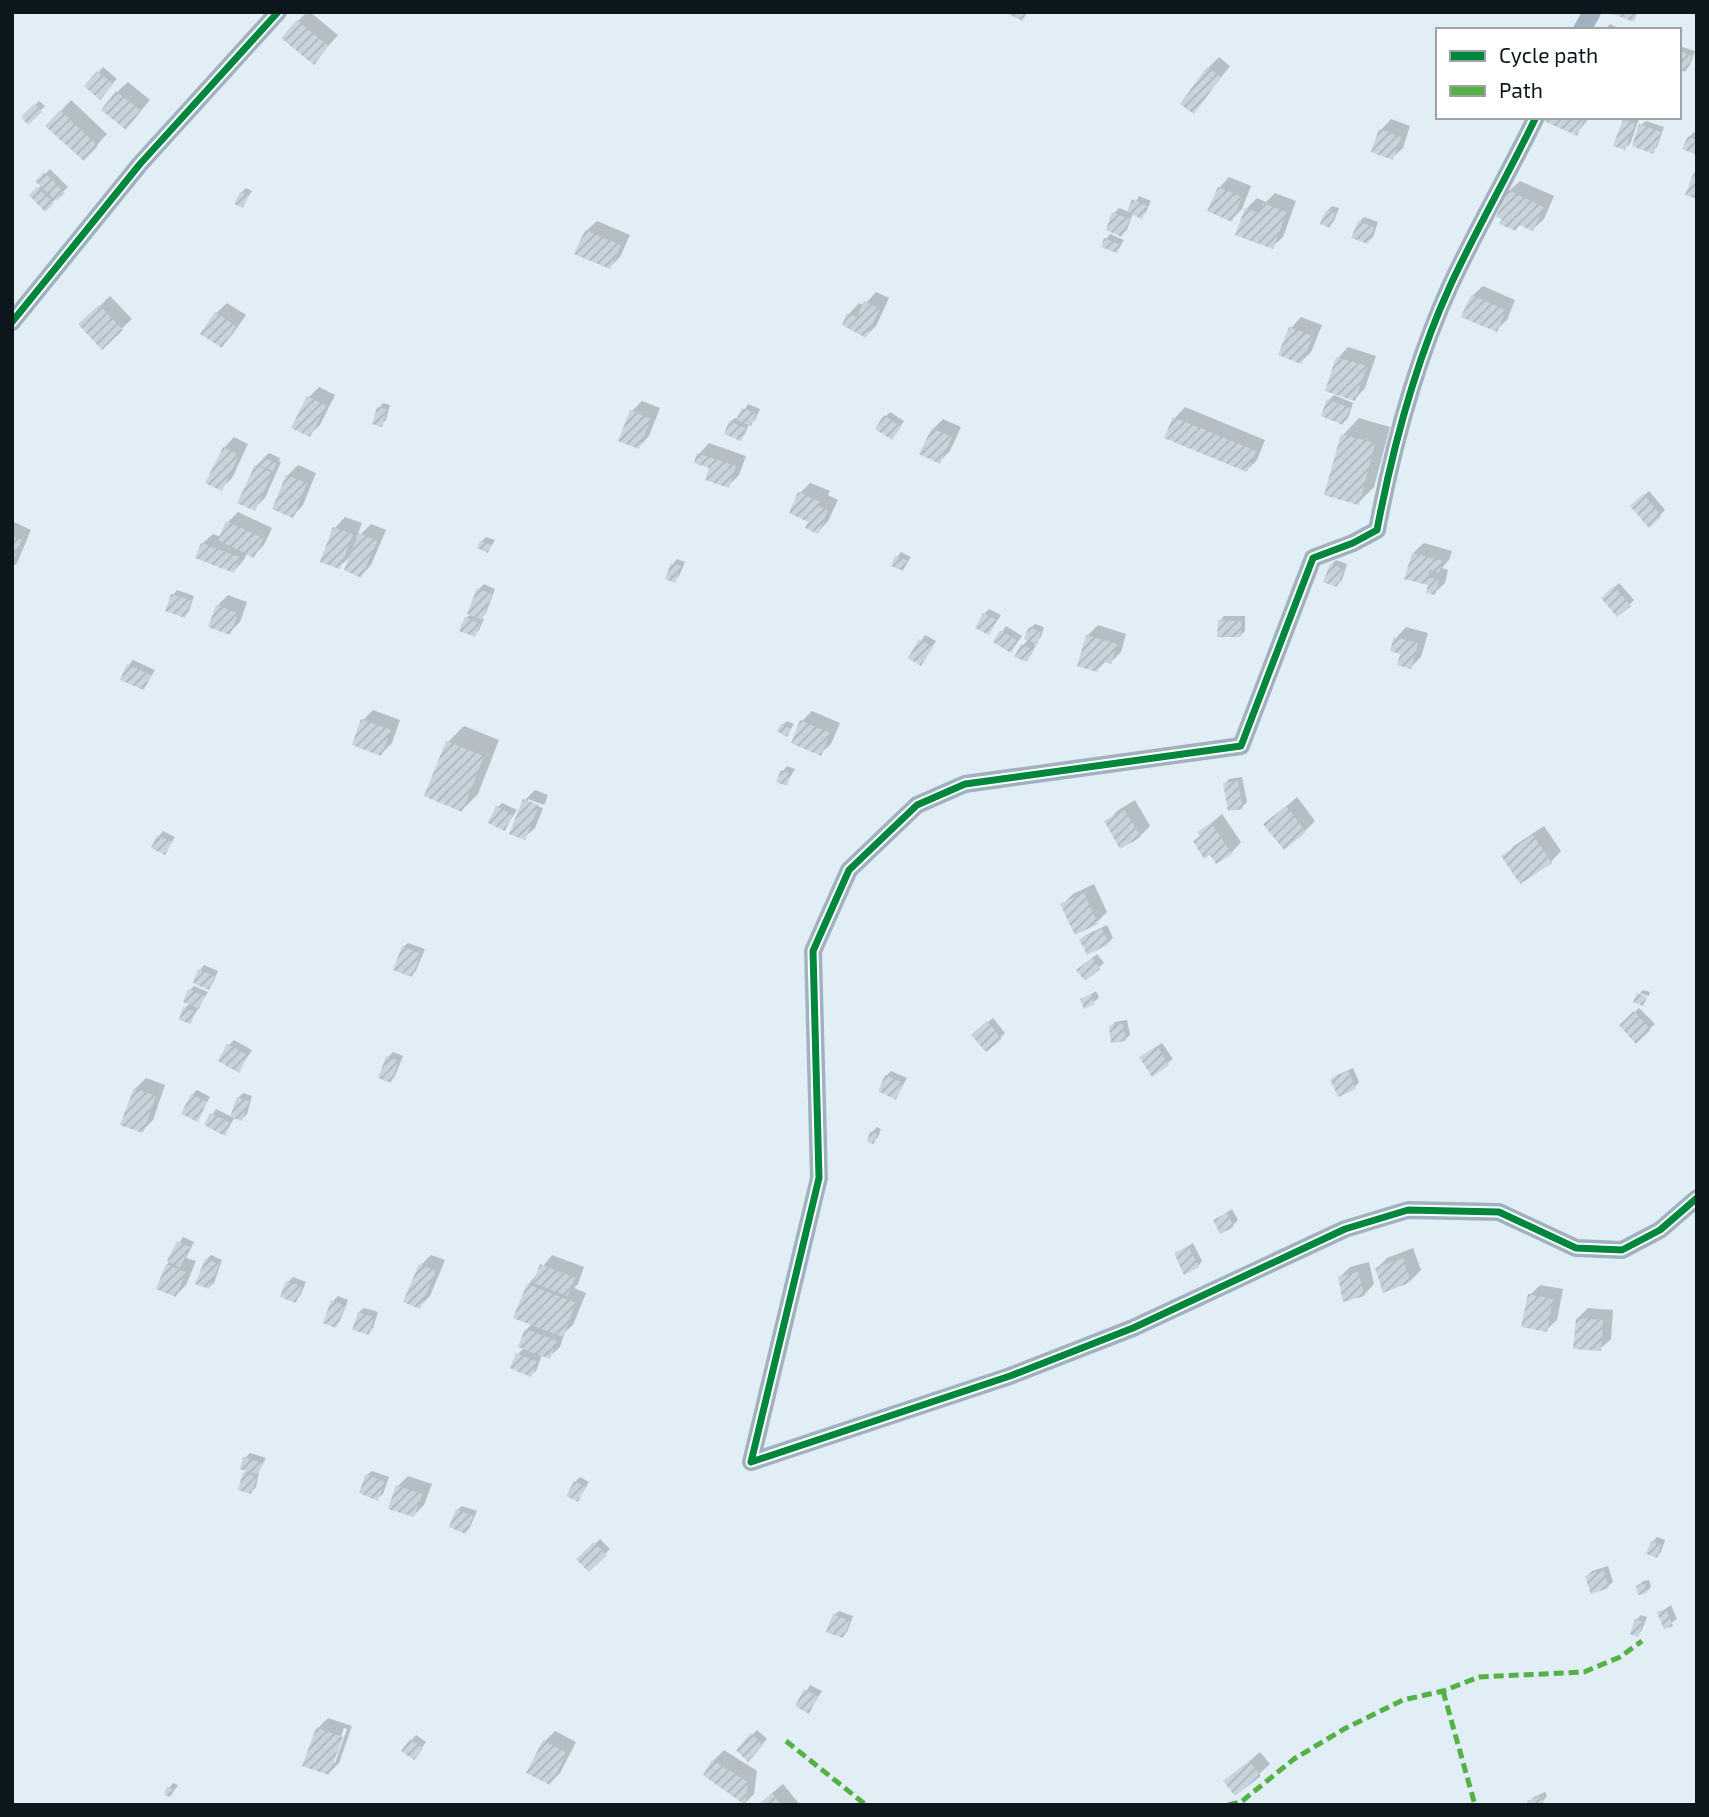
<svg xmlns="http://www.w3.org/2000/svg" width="1709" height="1817" font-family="'Exo 2',sans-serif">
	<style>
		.shadow { fill: #0003; fill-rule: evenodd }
		.building { fill: url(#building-hatch) }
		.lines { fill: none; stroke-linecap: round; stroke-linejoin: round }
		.street { stroke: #a0b2bf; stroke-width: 18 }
		.quiet { stroke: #54b145; stroke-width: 5; stroke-dasharray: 10 5; stroke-linecap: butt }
		.cycleway-casing { stroke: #fff; stroke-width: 11 }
		.cycleway { stroke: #00873e; stroke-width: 7 }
	</style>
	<defs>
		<pattern id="building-hatch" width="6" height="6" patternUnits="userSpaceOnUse" patternTransform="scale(1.75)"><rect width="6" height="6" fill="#c8d4db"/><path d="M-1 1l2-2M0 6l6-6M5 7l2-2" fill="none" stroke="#abb5bc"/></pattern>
	</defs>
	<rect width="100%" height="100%" fill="#e1eef6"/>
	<path class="shadow" d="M307,12H310L338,35L314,62L298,21Z
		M1610,24L1622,30H1605Z
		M1679,46L1695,51L1690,65L1685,70L1679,68Z
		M1219,57L1230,66L1194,112L1183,104L1208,68Z
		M103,67L117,79L104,93L86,86Z
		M128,82L150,100L126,128L117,92Z
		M71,100L107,134L84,159L47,126Z
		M39,101L45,106L29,122L23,117Z
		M1545,117H1590L1577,133Z
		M1627,117L1639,119L1630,144L1625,148L1624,120Z
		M1391,119L1410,126L1403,148L1392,158L1381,130Z
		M1646,121L1664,127L1657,147L1653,151L1641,125Z
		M1694,132L1697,133V153L1689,137Z
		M50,169L68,187L45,209L31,195L42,185L38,181Z
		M1229,177L1251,186L1242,209L1231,220L1219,188Z
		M1520,181L1554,196L1544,219L1533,229L1521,224L1515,229L1509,191Z
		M246,188L252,191L242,206L241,193Z
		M1275,193L1296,201L1283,237L1272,247L1246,209L1257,198L1266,202Z
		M1139,196L1151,201L1146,212L1141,217L1133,213L1127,230L1122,234L1108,229L1114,213L1119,208L1129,212Z
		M1332,206L1339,208L1334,221L1329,226L1327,211Z
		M1364,217L1378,222L1373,237L1368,242L1359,222Z
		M597,221L630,235L620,257L610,267L586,231Z
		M1110,234L1124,240L1117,251L1106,239Z
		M1483,286L1515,300L1507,320L1496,330L1472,296Z
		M876,292L889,298L876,326L866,336L849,314L859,303L864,305Z
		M110,296L132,319L102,347L81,324Z
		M227,303L246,315L232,335L222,346L216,313Z
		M1301,317L1322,325L1311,352L1301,362L1280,354L1291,328Z
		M1348,347L1376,356L1365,388L1355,399L1338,358Z
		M319,387L335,395L320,425L309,435V397Z
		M1334,395L1353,403L1348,418L1343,423L1329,400Z
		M642,401L660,408L649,436L639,447L632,411Z
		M383,403L390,405L386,420L381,425L379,408Z
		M748,404L760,409L755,420L749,424L745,434L741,439L730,422L735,418L739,419Z
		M1185,407L1265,440L1257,460L1247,470L1175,418Z
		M890,412L904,421L896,433L885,417Z
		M1359,418L1390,427L1374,487L1358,503L1343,435Z
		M943,419L961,427L950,451L939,462L933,429Z
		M234,437L248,444L232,478L221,489L224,448Z
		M709,443L746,456L739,475L728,486L711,467L696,462L699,454Z
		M269,453L280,458L279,461L281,462L265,498L254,508L240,502L256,466Z
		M298,465L316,473L303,505L293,516L287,476Z
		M810,483L830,491L828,495L838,500L828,521L818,532L810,521L800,493Z
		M1649,491L1665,510L1649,525L1632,506Z
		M238,512L272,528L264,545L253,556L247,553L244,560L234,571L202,544L213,534L221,537L228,522Z
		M345,517L362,523L356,539L371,524L386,530L371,565L361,576L353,554L339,567L335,528Z
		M12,521L31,530L17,563L12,567Z
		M486,537L495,540L488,551L481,542Z
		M1424,543L1452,551L1449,560L1442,568L1448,570L1445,583L1434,593L1413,553Z
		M901,552L911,557L903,569L897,557Z
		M677,559L685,562L679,576L675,581L673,564Z
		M1336,560L1347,564L1342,580L1337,585L1331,565Z
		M1619,583L1634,600L1629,605L1603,598Z
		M484,584L495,589L486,613L481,618L484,619L479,630L474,635L466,618L471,614L479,589Z
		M177,590L194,596L189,611L185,616L173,595Z
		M228,595L247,602L240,622L229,633L217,606Z
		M989,609L1001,615L989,633L984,614Z
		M1224,616H1245V631L1240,636L1220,621Z
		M1035,624L1044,627L1041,637L1034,644L1036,645L1031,655L1026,660L1023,645L1029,639L1030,628Z
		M1098,625L1126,634L1121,652L1111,662L1106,661L1097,670L1087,636Z
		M1006,626L1022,636L1011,651L995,642Z
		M1406,627L1428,633L1421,657L1411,667L1396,638Z
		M925,635L936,641L921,664L910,658Z
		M133,660L155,670L144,688L129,665Z
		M373,710L400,720L392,743L381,754L363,720Z
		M812,711L840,723L831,744L820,754L802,721Z
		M787,721L794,724L787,735L782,725Z
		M464,726L499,740L478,794L462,810L448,742Z
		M787,766L795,769L786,784L783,771Z
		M1242,777L1247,802L1242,807L1225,784L1229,779Z
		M535,790L548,795L544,805L528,799V803L543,808L535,828L524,838L525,800Z
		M1297,797L1315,821L1305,831L1266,824Z
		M1135,800L1150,826L1140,836L1107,822L1117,811Z
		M502,803L517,810L505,829L497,808Z
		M1222,814L1241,842L1231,853L1199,833Z
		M1544,826L1561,851L1551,862L1504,856L1514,846Z
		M163,831L175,837L165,853L159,836Z
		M1094,884L1107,912L1097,922L1062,905L1073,894Z
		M1107,925L1113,938L1108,943L1081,939L1086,935Z
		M408,943L425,949L416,971L411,975L403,947Z
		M1097,954L1104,963L1085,978L1083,965Z
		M204,965L218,971L213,983L209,988L200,970Z
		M194,986L208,992L190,1022L185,1008L190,1003V990Z
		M1643,990L1650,992L1649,996L1640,993Z
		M1096,991L1099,997L1094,1002L1082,1000Z
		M1639,1008L1655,1024L1636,1041L1621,1025Z
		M993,1018L1005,1033L1000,1038L978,1030Z
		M1127,1020L1130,1035L1125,1039L1111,1027L1115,1022Z
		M234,1040L252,1050L239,1070L229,1045Z
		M1162,1043L1173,1059L1153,1074L1146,1053Z
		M393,1052L403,1056L395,1076L391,1081L388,1057Z
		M1353,1068L1359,1082L1355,1087L1332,1079L1337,1075Z
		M891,1071L907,1078L896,1098L886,1076Z
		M146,1078L165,1085L153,1120L142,1131L135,1089Z
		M197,1090L210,1097L197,1119L192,1095Z
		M243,1093L252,1096L247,1114L242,1119L235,1117L225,1133L206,1124L216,1109L232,1117L238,1098Z
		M877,1127L881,1129L878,1137L873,1142L872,1132Z
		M1232,1209L1238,1220L1233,1225L1215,1220Z
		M183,1237L194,1242L186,1258L196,1261L186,1285L176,1295L167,1265Z
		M1193,1243L1202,1261L1198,1266L1176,1254Z
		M1413,1248L1421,1270L1410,1281L1377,1268L1387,1258Z
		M211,1255L222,1260L214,1283L209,1287L206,1260Z
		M431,1255L445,1260L430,1296L419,1307L421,1265Z
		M552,1255L584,1267L578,1284L574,1288L586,1293L573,1325L565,1332L560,1347L549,1357L542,1355L536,1371L531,1375L512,1367L518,1354L524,1348L526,1330L533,1323L528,1285Z
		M1369,1262L1374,1284L1364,1295L1339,1278L1350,1267Z
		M293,1277L306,1282L300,1296L295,1301L288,1282Z
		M1540,1285L1563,1289L1557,1320L1546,1330L1530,1295Z
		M338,1296L348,1300L340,1321L336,1326L333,1301Z
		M364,1308L378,1312L373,1328L368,1333L359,1312Z
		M1588,1308L1613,1310L1611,1339L1600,1349L1578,1318Z
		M250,1453L266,1458L259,1471L256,1487L251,1492L245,1473L248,1470L242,1468L245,1458Z
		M372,1471L389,1477L383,1494L378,1498L367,1475Z
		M408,1476L432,1484L424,1505L414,1515L398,1486Z
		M580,1477L589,1482L578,1500L575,1482Z
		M462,1506L477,1511L470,1527L466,1532L457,1510Z
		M1657,1537L1665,1540L1661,1552L1657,1556L1652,1542Z
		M600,1539L610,1549L589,1570L579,1559Z
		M1608,1566L1613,1582L1608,1586L1587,1576L1592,1571Z
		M1649,1580L1651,1587L1646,1592L1638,1586L1643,1581Z
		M1671,1605L1677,1619L1665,1627L1659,1613Z
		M839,1611L853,1616L847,1632L842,1636L834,1615Z
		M1641,1615L1647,1617L1642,1630L1638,1635L1636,1620Z
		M810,1685L822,1691L809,1712L797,1706Z
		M328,1718L352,1726L339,1763L329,1773L317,1729ZM344,1728L347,1729L335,1763H331Z
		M757,1730L767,1739L748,1759L738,1750Z
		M555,1731L576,1742L560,1773L550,1783L544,1742Z
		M416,1735L426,1742L418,1753L403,1750Z
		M724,1750L757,1771L754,1794L744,1804L705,1774L713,1761Z
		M1260,1752L1270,1764L1259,1774L1226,1781Z
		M173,1783L178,1785L171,1795L169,1788Z
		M783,1784L800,1805H762L772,1793Z
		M1545,1792L1547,1796L1543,1801L1531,1805L1529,1801L1534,1797Z"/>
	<path class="building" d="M1003,12H1027L1023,21Z
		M1608,12H1638L1634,22Z
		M297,20L328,46L314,65L281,38Z
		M1679,51L1692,56L1686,72L1679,70Z
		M1207,67L1221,77L1194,114L1180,104Z
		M97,71L113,84L100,100L84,86Z
		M116,91L141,111L126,130L101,110Z
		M34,104L42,112L28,125L21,117Z
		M60,110L98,146L84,161L45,126Z
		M1543,117H1585L1577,136L1542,120Z
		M1623,119L1635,124L1625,150L1613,146Z
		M1639,124L1661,132L1653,154L1632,146Z
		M1379,129L1401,137L1393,160L1371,152Z
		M1688,136L1697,140V155L1682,149Z
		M44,172L65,193L56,201L35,181Z
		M1694,172L1697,174V199L1685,195Z
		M37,187L54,203L45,212L29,195Z
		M1218,187L1242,197L1232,222L1207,211Z
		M1508,190L1544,207L1533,231L1519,225L1516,231L1499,224L1502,219L1496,217Z
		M240,192L249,195L243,208L234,204Z
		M1132,199L1147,206L1142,219L1127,212Z
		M1263,203L1287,212L1273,249L1235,235L1245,208L1259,213Z
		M1326,210L1335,213L1330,228L1320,224Z
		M1112,212L1130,219L1122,237L1106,230Z
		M1358,221L1374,227L1368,244L1351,238Z
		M585,230L621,245L610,269L574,254Z
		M1104,238L1121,245L1117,253L1101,247Z
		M1471,295L1506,310L1497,332L1461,317Z
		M864,301L880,309L866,338L842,325L847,313L857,317Z
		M99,305L123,330L102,350L78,324Z
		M215,312L236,326L222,348L200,334Z
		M1289,327L1313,336L1301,364L1278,355Z
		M1336,357L1367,366L1355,401L1325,391Z
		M307,396L326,406L310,437L291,428Z
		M1327,399L1350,408L1343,425L1321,416Z
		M377,407L387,410L382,427L372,424Z
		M742,408L756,414L751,426L736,420Z
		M630,410L651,419L639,449L618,441Z
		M884,415L901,427L892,440L875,429Z
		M1173,417L1256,451L1247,472L1164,438Z
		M729,421L746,428L741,441L724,434Z
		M932,428L952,437L940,464L919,454Z
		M1341,434L1375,443L1359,505L1324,495Z
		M223,447L239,455L222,491L205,483Z
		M697,453L736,466L729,488L705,480L709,468L694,463Z
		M263,457L276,463L273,471L259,466Z
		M255,465L272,473L255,511L237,503Z
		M286,475L307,483L293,518L272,509Z
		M798,492L821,502L819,506L828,510L818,534L805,528L808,522L789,513Z
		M1643,494L1662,516L1649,528L1630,506Z
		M226,521L263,538L254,558L218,540Z
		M333,527L353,534L340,569L320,562Z
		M359,533L377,541L361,578L344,570Z
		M12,536L22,540L12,563Z
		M480,541L491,545L488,553L477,548Z
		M201,543L240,557L234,573L195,558Z
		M1412,553L1443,561L1439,573L1430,570L1428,577L1439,580L1435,595L1426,593L1428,585L1404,579Z
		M895,556L908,561L903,571L891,566Z
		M671,563L681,566L675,583L665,579Z
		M1330,564L1344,569L1337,587L1323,582Z
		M1614,586L1631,606L1617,617L1601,598Z
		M477,588L492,594L482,620L467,614Z
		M171,594L191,600L185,618L165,611Z
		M216,605L238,613L230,635L208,627Z
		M983,613L997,620L989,635L975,628Z
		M465,617L480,624L475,637L459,631Z
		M1218,620L1241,621V637H1217Z
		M1029,627L1041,632L1037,644L1024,639Z
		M1000,630L1018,641L1011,653L993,642Z
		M1086,635L1117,644L1111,664L1100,661L1097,672L1077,666Z
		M1394,637L1418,643L1411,669L1397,665L1400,654L1390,651Z
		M919,639L933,647L921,666L908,658Z
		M1021,644L1033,650L1027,662L1014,657Z
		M127,664L151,675L144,690L120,680Z
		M361,719L391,730L381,756L352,745Z
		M800,720L830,733L821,756L791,743Z
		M781,724L791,729L787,737L777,731Z
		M446,741L484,756L462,812L424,796Z
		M781,770L791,774L787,786L776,782Z
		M1238,781L1243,809L1228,811L1223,783Z
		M523,799L539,805L525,840L509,834Z
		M496,806L513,815L505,831L488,823Z
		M1286,806L1306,832L1284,850L1263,824Z
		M1124,810L1141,837L1120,849L1104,821Z
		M1211,823L1232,854L1216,864L1210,855L1204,859L1193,841L1200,836L1197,832Z
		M157,835L172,842L165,855L151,848Z
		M1533,835L1552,863L1520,884L1501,856Z
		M1084,893L1098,924L1075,935L1060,904Z
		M1102,929L1109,944L1087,955L1079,939Z
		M402,946L421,954L412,977L393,970Z
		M1092,958L1100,969L1085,981L1076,970Z
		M198,969L215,976L209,990L193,983Z
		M188,989L205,996L199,1009L183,1002Z
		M1637,993L1647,997L1643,1006L1633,1002Z
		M1091,994L1095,1004L1084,1009L1080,999Z
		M183,1007L195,1012L191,1024L179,1020Z
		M1634,1011L1651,1030L1636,1044L1619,1025Z
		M987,1021L1002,1039L986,1052L971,1035Z
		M1123,1024L1126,1041L1111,1043L1109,1026Z
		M227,1044L248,1055L239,1073L218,1061Z
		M1157,1046L1169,1065L1152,1077L1139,1057Z
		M386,1056L399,1061L391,1083L378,1078Z
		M1348,1071L1356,1089L1338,1097L1330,1079Z
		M885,1075L903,1083L896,1100L878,1091Z
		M134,1088L156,1096L143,1133L120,1125Z
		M191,1094L207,1102L198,1122L181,1114Z
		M237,1097L249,1101L242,1121L230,1117Z
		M210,1113L231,1123L225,1136L204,1125Z
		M870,1131L877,1134L874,1144L867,1142Z
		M1227,1213L1234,1227L1220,1234L1213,1220Z
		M177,1241L190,1247L180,1268L167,1261Z
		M1188,1246L1199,1267L1184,1275L1174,1253Z
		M1403,1258L1411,1282L1383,1293L1375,1268Z
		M205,1259L219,1264L209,1289L195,1284Z
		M166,1264L186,1272L176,1297L156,1289Z
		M419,1264L436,1271L420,1309L403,1302Z
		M540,1264L575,1278L568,1296L533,1283Z
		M1358,1272L1365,1296L1343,1302L1338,1277Z
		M286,1281L302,1286L296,1303L280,1297Z
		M527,1284L576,1303L563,1337L513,1318Z
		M1528,1294L1553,1299L1547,1332L1521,1327Z
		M331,1300L345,1305L336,1328L323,1323Z
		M358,1312L374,1317L369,1335L352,1330Z
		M1576,1318L1603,1320L1601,1351L1573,1349Z
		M525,1329L557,1341L550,1359L518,1347Z
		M516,1353L538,1362L531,1377L510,1368Z
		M243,1457L262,1463L258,1475L240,1469Z
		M243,1472L257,1477L251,1494L238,1490Z
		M366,1474L385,1482L378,1501L359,1493Z
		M574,1481L586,1487L578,1502L566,1496Z
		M396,1485L422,1494L414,1517L388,1509Z
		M456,1509L473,1516L466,1534L449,1527Z
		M1651,1541L1661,1545L1657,1558L1646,1554Z
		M594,1542L607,1555L589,1572L576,1559Z
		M1603,1570L1609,1588L1591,1594L1585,1576Z
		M1645,1584L1647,1593L1638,1595L1636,1585Z
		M1666,1609L1673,1626L1664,1629L1657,1612Z
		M833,1614L850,1621L843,1638L826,1632Z
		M1635,1619L1643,1622L1638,1637L1630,1634Z
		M804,1689L818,1696L809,1714L795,1706Z
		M316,1728L343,1737L329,1775L302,1766Z
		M751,1733L763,1745L748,1762L736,1750Z
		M410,1739L423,1748L414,1760L401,1751Z
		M543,1740L567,1753L550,1785L526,1773Z
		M712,1760L748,1782L745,1805L703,1775Z
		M1249,1761L1261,1776L1235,1796L1223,1781Z
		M167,1787L174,1789L171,1797L164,1795Z
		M772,1793L781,1805H758Z
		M1541,1796L1544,1803L1529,1805L1527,1801Z"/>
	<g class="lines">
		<path class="street" d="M1582,30L1592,12
			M12,322L140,164L278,12
			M751,1462L819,1178L813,951L849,870L917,805L965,784L1241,746L1313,558L1353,543L1377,530C1393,446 1415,362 1451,284C1477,228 1509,173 1536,117
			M751,1462L1010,1376L1133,1328L1345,1229L1408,1210L1499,1212L1576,1248L1622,1250L1660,1230L1697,1198"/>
		<path class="quiet" d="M1443,1691L1475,1805
			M786,1741L866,1805
			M1228,1805L1241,1802L1294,1759L1344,1729L1403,1700L1443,1691L1479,1677L1584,1672L1620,1657L1642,1641"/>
		<defs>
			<path id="cycleway" d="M12,322L140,164L278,12
				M751,1462L819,1178L813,951L849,870L917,805L965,784L1241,746L1313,558L1353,543L1377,530C1393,446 1415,362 1451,284C1477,228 1509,173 1536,117
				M751,1462L1010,1376L1133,1328L1345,1229L1408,1210L1499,1212L1576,1248L1622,1250L1660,1230L1697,1198"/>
		</defs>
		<use href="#cycleway" class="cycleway-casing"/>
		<use href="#cycleway" class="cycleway"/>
	</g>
	<rect width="1709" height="1817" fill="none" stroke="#0c171d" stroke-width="28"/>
	<rect x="1436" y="28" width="245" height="91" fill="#ffffff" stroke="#9ea2a5" stroke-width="2"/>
	<rect x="1450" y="51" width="35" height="10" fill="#00873e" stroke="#9ea2a5" stroke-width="2"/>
	<text x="1499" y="63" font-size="21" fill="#0c171d">Cycle path</text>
	<rect x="1450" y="86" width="35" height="10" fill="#54b145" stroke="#9ea2a5" stroke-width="2"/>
	<text x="1499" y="98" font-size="21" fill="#0c171d">Path</text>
</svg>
